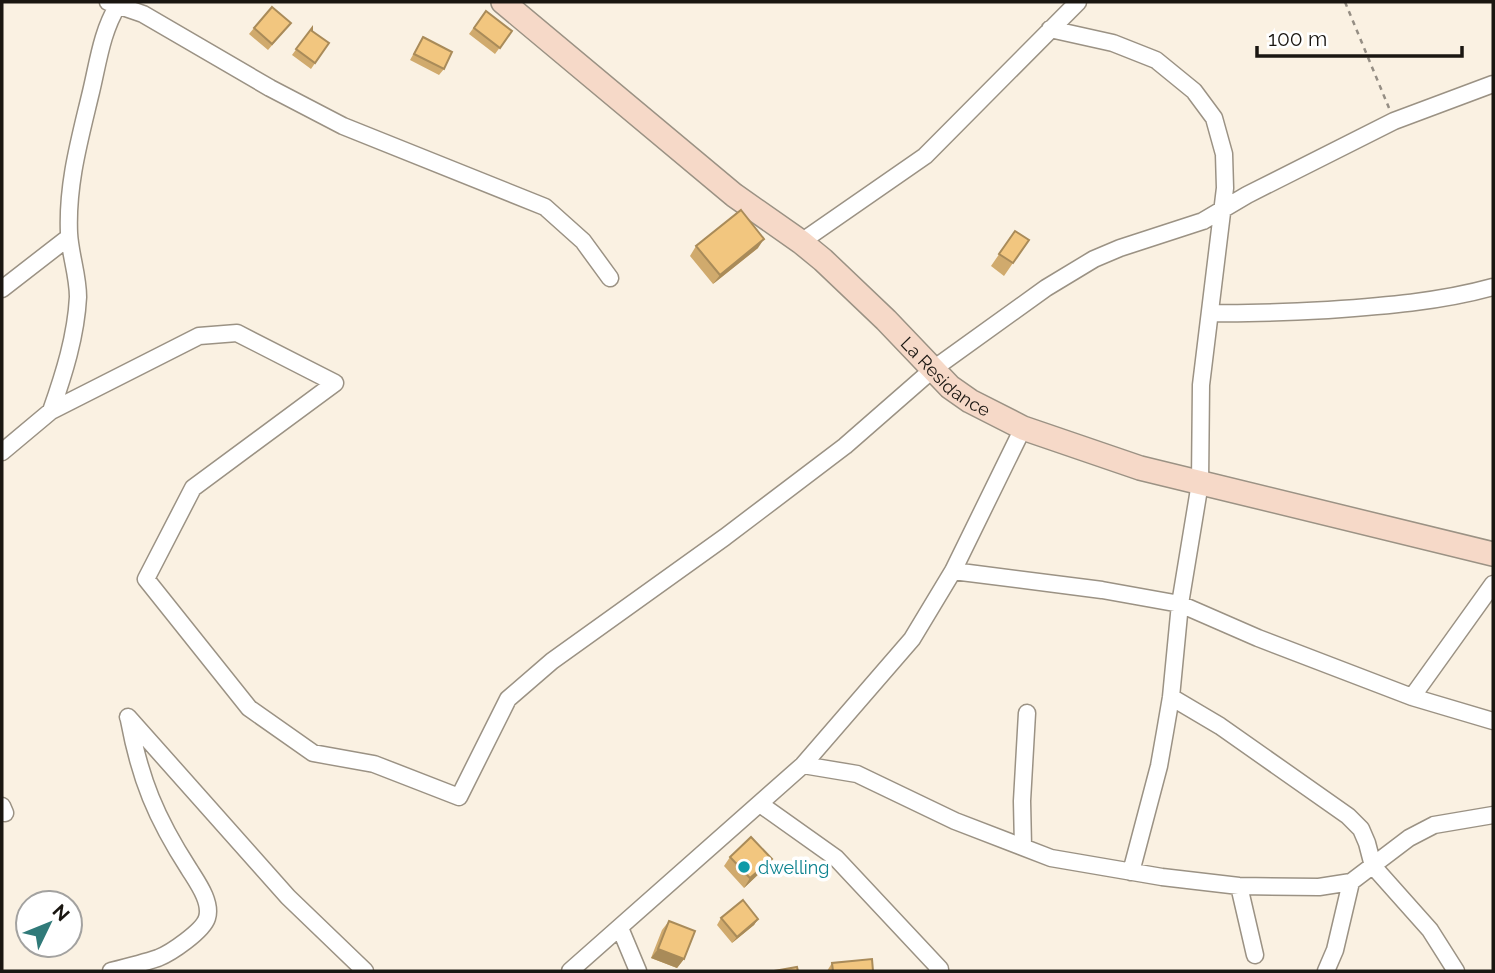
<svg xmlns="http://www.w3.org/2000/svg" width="1495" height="973" font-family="Raleway,sans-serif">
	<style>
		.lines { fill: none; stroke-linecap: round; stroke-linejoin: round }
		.street-casing { stroke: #9b9284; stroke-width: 19 }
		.secondary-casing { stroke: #9b9284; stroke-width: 26 }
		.path { stroke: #958e84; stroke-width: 2.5; stroke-dasharray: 5 5; stroke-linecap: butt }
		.street { stroke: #fff; stroke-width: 16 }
		.secondary { stroke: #f6d9c8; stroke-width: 23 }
		.wall { fill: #d0aa6d }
		.shaded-wall { fill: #a98b59 }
		.building { fill: #f2c67f; stroke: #a98b59; stroke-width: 2 }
		.culture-dot { fill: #0f9aa8; stroke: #fff; stroke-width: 2.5 }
		.labels { text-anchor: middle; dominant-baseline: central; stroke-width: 7; stroke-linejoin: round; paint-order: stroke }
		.street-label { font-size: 18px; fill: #1a1611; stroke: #fff }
		.culture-label { font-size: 18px; fill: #0d838f; stroke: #fff; text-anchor: start }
	</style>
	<rect width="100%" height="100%" fill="#faf1e2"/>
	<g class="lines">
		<defs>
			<path id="street" d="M108,2L143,14L270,88L343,126L545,207L583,241L610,278
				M1050,29L1113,43L1156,60L1194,91L1214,118L1224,154L1225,188L1201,385L1200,483L1180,604L1171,697L1165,732L1159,766L1131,872
				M801,242L925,156L1078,2
				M2,289L69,237
				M1210,313C1250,314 1289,312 1328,310C1384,306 1439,302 1493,287
				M51,411C64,374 76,336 78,297C78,275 70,254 69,233C67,185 79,142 90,96C98,64 101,33 118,5
				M2,452L51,411L199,336L237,333L335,383L193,488L146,579L249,708L313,753L374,764L459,797L508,699L552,661L725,537L845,446L932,370L1046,288L1094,259L1120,248L1203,221L1247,195L1394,121L1493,84
				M953,571L1102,590L1180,604L1258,638L1412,697L1493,721
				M1171,697L1220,726L1348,816L1361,829L1367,843L1373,866L1430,930L1456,971
				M1412,697L1493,584
				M128,717L288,897L365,971
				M803,765L857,774L955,821L1051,858L1162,877L1239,886L1319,887L1351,882L1409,838L1434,825L1493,815
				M760,804L836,858L940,969L937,971
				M2,806L5,813
				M1023,847L1022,801L1027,713
				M1239,886L1255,955
				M620,928L638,971
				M111,971C127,967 143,963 158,958C171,953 203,931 207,918C212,902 197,882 189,869C156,818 140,779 129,720
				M570,971L803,765L912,639L953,571L1023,428
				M1326,971L1335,950L1351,882"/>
			<g id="secondary">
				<path id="s1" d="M503,2L734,195L801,242L823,260L886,320L950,387L970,401L1023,428L1140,468L1493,554"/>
			</g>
		</defs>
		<use href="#street" class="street-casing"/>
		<use href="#secondary" class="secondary-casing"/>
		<path class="path" d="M1345,2L1389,108"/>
		<use href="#street" class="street"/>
		<use href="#secondary" class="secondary"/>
	</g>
	<path class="wall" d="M486,11L512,31L495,54L469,34Z
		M254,28L286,29L268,50L249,34Z
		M312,28V31L329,43L311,69L292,55Z
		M423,37L444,69L439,75L410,60Z
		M1015,231L1029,240L1004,276L991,266Z
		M696,246L758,248L713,284L690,256Z
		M730,857L772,859L765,868L744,888L724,866Z
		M721,918L758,919L754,925L732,943L717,925Z
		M669,921L684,959L677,968L651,958L662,930Z
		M832,963L873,971H827Z"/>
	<path class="shaded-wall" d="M764,239L758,248L713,284L720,275Z
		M772,859L765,868L744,888L750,878Z
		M758,919L754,925L732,943L737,937Z
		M658,949L684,959L677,968L651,958Z"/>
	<path class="building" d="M272,7L291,23L272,44L254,28Z
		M486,11L512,31L500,48L474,28Z
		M312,28V31L329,43L315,63L296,49Z
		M423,37L452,52L444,69L414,54Z
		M741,210L764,239L720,275L696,246Z
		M1015,231L1029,240L1013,263L999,254Z
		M751,837L772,859L750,878L730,857Z
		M743,900L758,919L737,937L721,918Z
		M669,921L695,931L684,959L658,949Z
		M872,959L873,971H833L832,963Z
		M797,967L798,971H774Z"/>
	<circle class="culture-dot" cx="744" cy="867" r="7"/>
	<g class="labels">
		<g class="street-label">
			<text stroke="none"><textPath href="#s1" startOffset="581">La Residance</textPath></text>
		</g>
		<g class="culture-label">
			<text x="758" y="867">dwelling</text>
		</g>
	</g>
	<rect width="1495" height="973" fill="none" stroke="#1a1611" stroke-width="7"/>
	<g transform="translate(49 924) rotate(47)"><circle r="33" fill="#ffffff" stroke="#a3a2a0" stroke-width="2"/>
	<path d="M0-5L12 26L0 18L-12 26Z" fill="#307a79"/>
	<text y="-10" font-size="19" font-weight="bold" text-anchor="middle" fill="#1a1611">N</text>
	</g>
	<path d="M1257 46v10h205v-10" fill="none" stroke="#1a1611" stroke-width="3.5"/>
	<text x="1268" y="46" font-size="21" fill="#1a1611" stroke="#ffffff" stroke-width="5" paint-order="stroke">100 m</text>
</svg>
